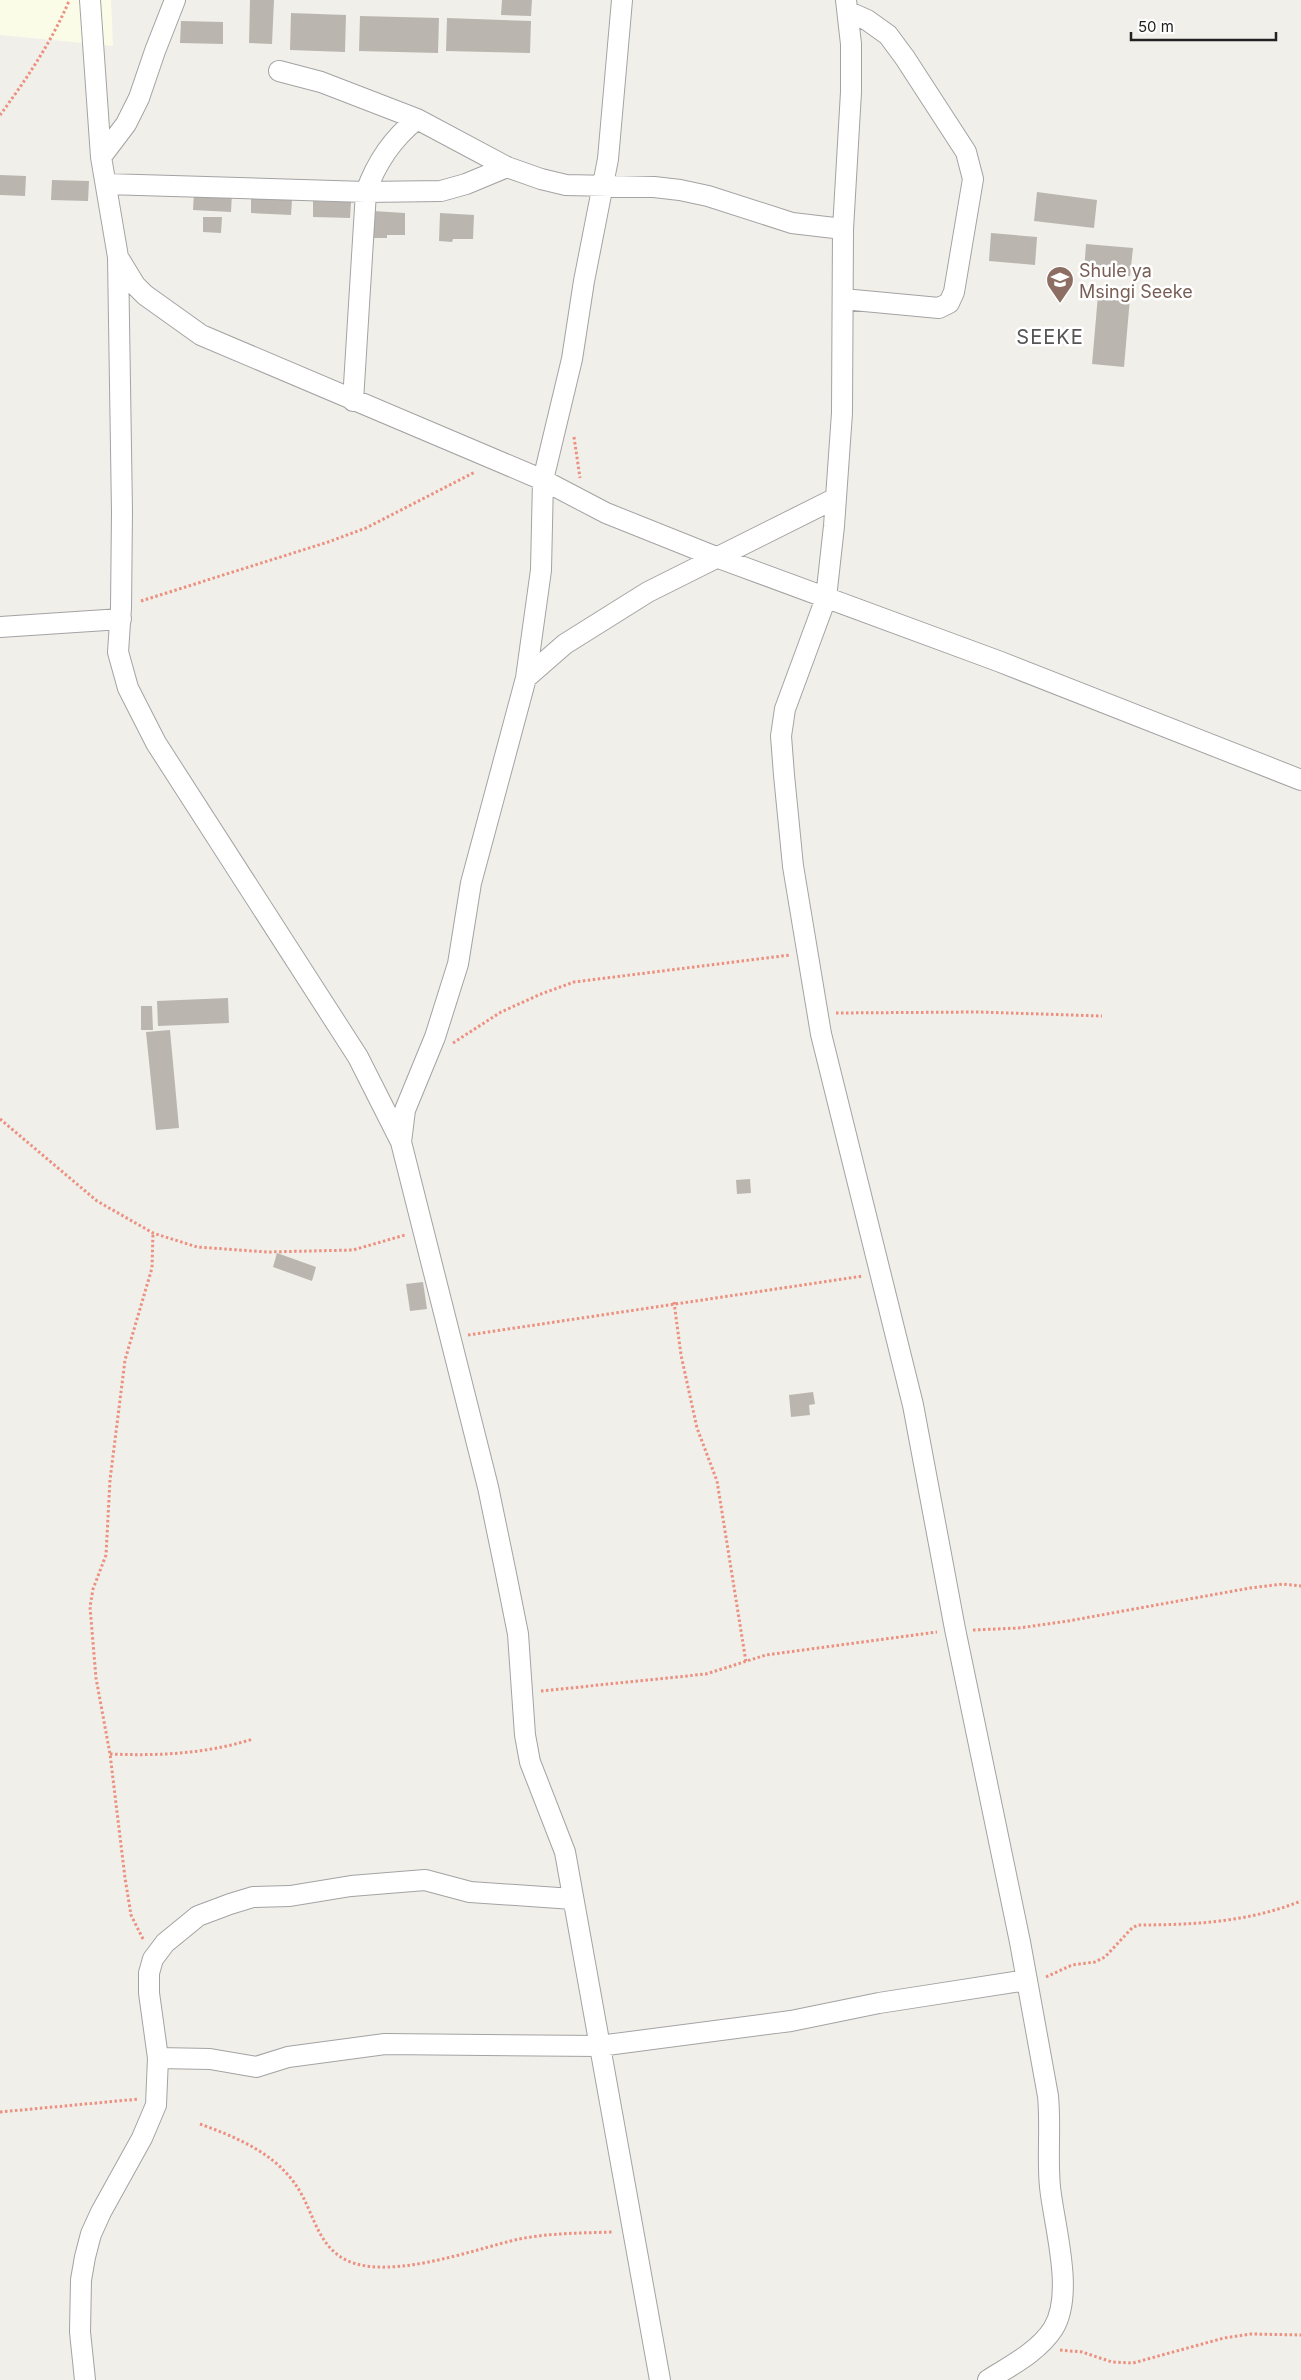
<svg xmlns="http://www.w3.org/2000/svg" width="1301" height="2380" font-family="Inter,sans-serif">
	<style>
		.education { fill: #fbfce7 }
		.building { fill: #bab5af }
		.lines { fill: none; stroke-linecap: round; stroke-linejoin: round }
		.minor-casing { stroke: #a3a3a3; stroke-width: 22 }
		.path { stroke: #ec9080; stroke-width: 3; stroke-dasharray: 2.5 2.5; stroke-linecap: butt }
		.minor { stroke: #fff; stroke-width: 20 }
		.labels { text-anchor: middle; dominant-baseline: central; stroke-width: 5; stroke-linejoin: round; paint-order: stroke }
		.education-label { font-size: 18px; fill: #785e54; stroke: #fff; text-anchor: start }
		.quarter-label { font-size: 20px; letter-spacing: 1px; fill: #555; stroke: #fff }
	</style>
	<rect width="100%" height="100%" fill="#f1efea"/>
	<path class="education" d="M0,0H111L113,46L0,35Z"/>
	<path class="building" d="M250,0H274L272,44L249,43Z
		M502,0H532L531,16L501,15Z
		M291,13L346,15L345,52L290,50Z
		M360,16L439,18L438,53L359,51Z
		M447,18L531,21L530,53L446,51Z
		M181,21L223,22V44L180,43Z
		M0,175L26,176L25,196L0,195Z
		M52,180L89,181L88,201L51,200Z
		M194,192L232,193L231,212L193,210Z
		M1037,192L1097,200L1094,228L1034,221Z
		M251,198L292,200L291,215L251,213Z
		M313,201L351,202L350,218L313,217Z
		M373,211L405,213V235H387V238H372Z
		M440,213L474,215L473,239H453L452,242L439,241Z
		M203,217H222L221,233L203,232Z
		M991,233L1037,237L1035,265L989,261Z
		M1086,244L1133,248L1130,276L1084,272Z
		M1098,295L1130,298L1124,367L1092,364Z
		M228,998L229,1023L158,1026L157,1001Z
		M141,1006H152L153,1030H141Z
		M170,1030L179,1128L156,1130L146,1032Z
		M750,1179L751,1193L737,1194L736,1180Z
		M277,1253L316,1267L312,1281L273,1267Z
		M423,1282L427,1309L410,1311L406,1284Z
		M813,1392L815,1404L809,1405L810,1415L791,1417L789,1395Z"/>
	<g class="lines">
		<defs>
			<path id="minor" d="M90,0L101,157L118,257L135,285L145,295L201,335L543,480L606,513L716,557L998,661L1301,780
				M622,0L608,159L584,281L572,359L543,480L541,570L526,678L471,883L458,964L435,1037L405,1110L401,1142L488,1487L505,1569L518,1634L525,1735L530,1762L565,1852L660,2380
				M846,0L851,44V92L843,229L842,413L834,526L826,598L785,709L781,736L784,775L793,866L821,1034L913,1405L955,1629L1020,1942L1048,2096C1051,2126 1047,2157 1050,2187C1054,2226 1075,2294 1053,2329C1038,2352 1010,2366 988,2380
				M279,71L321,82L417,119L507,167L541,179L566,185L654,187L680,190L708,196L792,223L843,229
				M101,157L126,124L139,98L155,51L175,0
				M106,184L366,192L441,191L466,184L507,167
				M118,257L122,512L121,608L118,652L128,688L156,743L358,1057L401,1142
				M843,299L939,308L949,303L954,292L973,179L966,152L905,58L888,35L867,20L849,12
				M353,401L366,192C376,163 392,139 417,119
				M0,627L121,619
				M526,678L565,644L648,592L836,498
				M158,2058L210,2059L256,2067L288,2057L385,2044L599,2046L791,2021L879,2003L1027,1980
				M85,2380L80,2332L81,2280L85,2257L91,2234L101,2212L142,2138L156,2105L158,2058L149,1993V1973L153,1959L165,1943L198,1916L230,1904L253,1897L290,1896L351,1886L425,1880L470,1892L573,1899"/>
		</defs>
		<use href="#minor" class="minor-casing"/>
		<path class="path" d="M0,115C26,80 52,41 69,1
			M574,437L580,478
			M141,601L328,542L366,528L475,472
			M836,1013L978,1012L1102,1016
			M453,1043L501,1012L541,994L574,982L790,955
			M0,1119L97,1201L153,1233L197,1247L267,1252L353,1250L405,1235
			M674,1302L681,1355L697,1428L717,1481L746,1662
			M468,1335L863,1276
			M973,1630L1019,1628L1068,1621L1250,1588L1283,1584L1301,1586
			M541,1691L706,1674L766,1655L937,1632
			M110,1754C159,1756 205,1754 253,1739
			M143,1939L131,1915L125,1878L110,1754L96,1678L90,1607L93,1589L106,1555L110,1480L125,1360L152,1268L153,1233
			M1046,1977L1072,1965L1095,1962L1105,1957L1132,1928L1138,1925C1193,1925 1249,1922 1301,1901
			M0,2112L139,2099
			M200,2124C241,2139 282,2156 303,2197C313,2216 319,2241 338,2255C378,2286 474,2249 519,2239C550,2233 582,2233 614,2232
			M1060,2350L1082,2352L1112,2362L1133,2363L1224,2338L1251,2334L1301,2335"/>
		<use href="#minor" class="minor"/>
	</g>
	<defs>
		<symbol id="school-pin" viewBox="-11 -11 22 30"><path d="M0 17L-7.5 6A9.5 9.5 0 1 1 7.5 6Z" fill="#8d6e63" stroke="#fff"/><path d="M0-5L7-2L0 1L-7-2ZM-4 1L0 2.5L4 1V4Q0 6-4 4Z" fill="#fff"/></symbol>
	</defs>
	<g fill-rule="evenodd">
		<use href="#school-pin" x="1044" y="264" width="32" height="43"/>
	</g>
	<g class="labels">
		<g class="education-label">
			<text x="1079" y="270">Shule ya<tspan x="1079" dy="21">Msingi Seeke</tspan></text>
		</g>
		<g class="quarter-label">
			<text x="1050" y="337">SEEKE</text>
		</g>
	</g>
	<path d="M1131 32v8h145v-8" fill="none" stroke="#222222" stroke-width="2.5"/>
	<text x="1138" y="32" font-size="15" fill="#222222" stroke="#ffffff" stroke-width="4" paint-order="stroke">50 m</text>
</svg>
